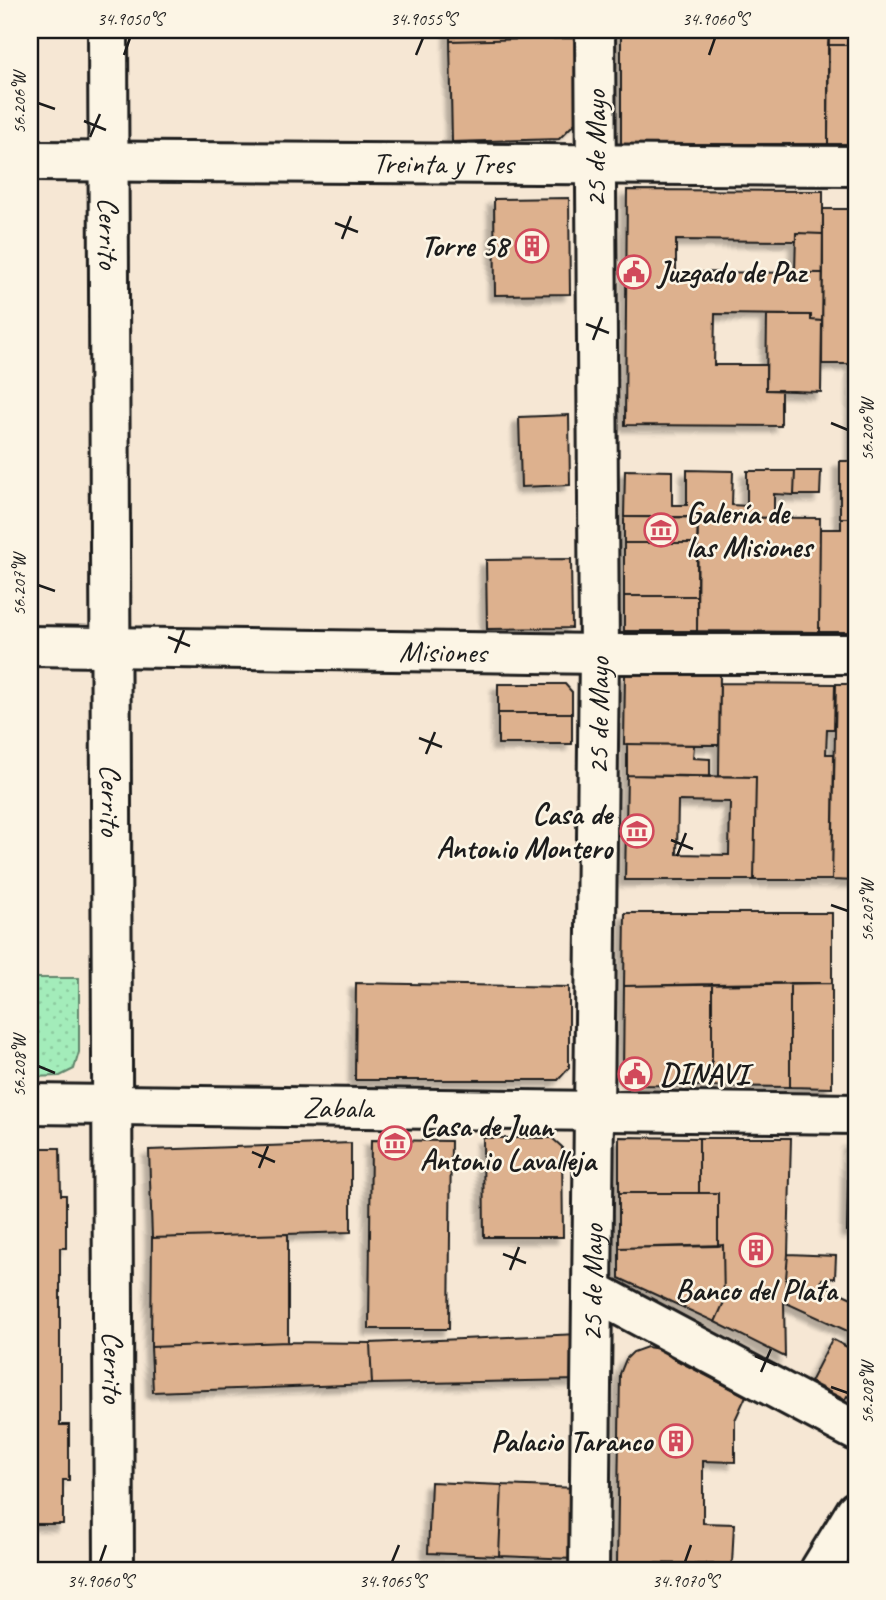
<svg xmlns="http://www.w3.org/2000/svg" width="886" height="1600" font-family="Caveat,sans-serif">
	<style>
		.park { fill: url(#park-dots); stroke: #60846b; stroke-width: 2 }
		.building { fill: #ddb18e; stroke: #1c1c1c; stroke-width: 2; fill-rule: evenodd; filter: url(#shadow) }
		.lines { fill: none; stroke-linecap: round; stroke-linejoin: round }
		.minor-casing { stroke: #1c1c1c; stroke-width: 44 }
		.minor { stroke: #fcf5e5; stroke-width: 38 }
		.ticks { fill: none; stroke: #1c1c1c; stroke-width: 2.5 }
		.labels { text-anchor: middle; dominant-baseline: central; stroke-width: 5; stroke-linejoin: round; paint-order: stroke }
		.street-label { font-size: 30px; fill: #1c1c1c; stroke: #fcf5e5 }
		.poi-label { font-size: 30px; font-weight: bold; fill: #1c1c1c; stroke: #fcf5e5; text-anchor: start }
		.neatline { fill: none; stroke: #1c1c1c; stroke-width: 2.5 }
		.ticks-label { font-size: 18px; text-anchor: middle; fill: #1c1c1c }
	</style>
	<defs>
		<pattern id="park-dots" width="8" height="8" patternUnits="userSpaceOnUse" patternTransform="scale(1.75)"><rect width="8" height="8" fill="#a3ecba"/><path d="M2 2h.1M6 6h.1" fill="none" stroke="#8cca9f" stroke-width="1.8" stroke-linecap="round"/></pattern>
		<filter id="shadow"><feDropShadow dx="-6" dy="6" stdDeviation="2" flood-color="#0004"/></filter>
	</defs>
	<rect width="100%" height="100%" fill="#f6e7d4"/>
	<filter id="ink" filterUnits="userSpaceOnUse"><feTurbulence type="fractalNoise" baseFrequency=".0143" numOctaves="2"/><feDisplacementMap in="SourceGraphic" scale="14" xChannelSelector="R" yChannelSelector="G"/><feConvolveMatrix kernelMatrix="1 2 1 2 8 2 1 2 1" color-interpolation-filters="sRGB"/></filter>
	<g filter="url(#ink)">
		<path class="park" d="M30,978H79V1052L74,1069L60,1076L30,1077Z"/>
		<path class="building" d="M450,30H576V38L450,41Z
			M621,30H829L828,144H621Z
			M829,30H856V45H828Z
			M576,38L578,120L559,139L452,142L450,41Z
			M828,45H856V144H828Z
			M627,190L823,191V234L796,233V241L676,240V272L823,273L822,321L811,320V315L715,314L714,365H766V390H781V426L625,425Z
			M569,198L570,294L495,295L494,199Z
			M823,209H856V364H822Z
			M796,233L823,234V273H795Z
			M767,315H811V320L822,321L821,392L766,390Z
			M853,364H856V461H852Z
			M569,415L570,485L521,487L519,417Z
			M840,461H856V518H840Z
			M625,470L672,471V505H687V470L733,471L732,505L747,506V471H795L794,495L774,494V518L624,517Z
			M795,471H821L820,495H794Z
			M624,517H698L697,543H624Z
			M698,517L820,518L819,632L697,631Z
			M841,518H856V632H819L820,529H841Z
			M624,543H697V596H624Z
			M571,559L572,628L487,629L486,560Z
			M624,596H697V631H624Z
			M625,674L720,675L719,745L624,744Z
			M720,683L835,684L834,729H827L826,754H834L832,880H754L756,777L719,776Z
			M498,684H565L572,692V713H498Z
			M836,684H856V881L832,880Z
			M498,713H572V744H498Z
			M627,744L694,745L693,758L710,759V777L627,775Z
			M627,775L756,777L754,880H625ZM678,801L730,802L729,855L677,854Z
			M625,913H832V983L624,986Z
			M356,983L569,987V1068L558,1080H355Z
			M790,983V1087L712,1086V984Z
			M790,983H832V1088L790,1087Z
			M712,984V1086L634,1085L623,1073L624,986Z
			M619,1137L699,1138V1193H619Z
			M483,1138H552L562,1147L563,1237H484Z
			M699,1138H791L788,1254L784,1302L785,1357L715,1322L724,1302L723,1245L718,1246V1193H699Z
			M371,1140L451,1141L449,1329H369Z
			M849,1142H856V1231H847Z
			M351,1143V1232L152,1238L149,1150Z
			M30,1148H60L61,1195H66V1248H60V1425H69V1480H63V1524H30Z
			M619,1193H718V1246L619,1248Z
			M288,1234V1342L151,1347L152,1238Z
			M723,1245L724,1302L715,1322L619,1278V1248Z
			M788,1254L836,1256L835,1278L822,1279L821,1284L856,1300V1335L784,1302Z
			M852,1333L856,1335V1400L847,1396L845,1400L810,1382L832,1339L847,1347Z
			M579,1334L580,1380L372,1384L370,1343Z
			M288,1342L370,1343L372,1384L153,1392L151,1347Z
			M647,1347L660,1349L672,1358L746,1396L735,1420V1462L703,1461V1523L734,1524L732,1564L617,1563L620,1374L626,1359L633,1352Z
			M431,1482L502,1485L499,1556L428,1553Z
			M502,1485L577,1488L574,1559L499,1556Z"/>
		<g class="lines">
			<defs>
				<g id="minor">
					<path id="s1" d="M108,30L114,1570"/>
					<path id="s2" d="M30,161L856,166"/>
					<path id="s3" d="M30,646L599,654H856"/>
					<path id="s4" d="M30,1104L856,1114"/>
					<path d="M593,1291L856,1431"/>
					<path id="s5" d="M589,1570L599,654L595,30"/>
					<path d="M820,1570L856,1511"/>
				</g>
			</defs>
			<use href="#minor" class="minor-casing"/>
			<use href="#minor" class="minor"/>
		</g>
	</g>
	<path class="ticks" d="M124,55L130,38M416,55L423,38M709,55L715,38M38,103L55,109M84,121L106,130M90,137L100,114M335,223L358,232M342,239L351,216M586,324L609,333M593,340L602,317M831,423L848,430M38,585L55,591M168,637L190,646M175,653L184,630M419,738L442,747M426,754L435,732M671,840L693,849M677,856L686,833M831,905L848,911M38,1066L55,1073M252,1152L275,1162M259,1168L268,1146M503,1254L526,1263M510,1270L519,1247M755,1356L777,1365M761,1372L771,1349M831,1387L848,1393M100,1562L106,1545M392,1562L399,1545M685,1562L691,1545"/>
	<defs>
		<symbol id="building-ring" viewBox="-11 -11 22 22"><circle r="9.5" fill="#fcf5e5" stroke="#d1495b" stroke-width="1.5"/><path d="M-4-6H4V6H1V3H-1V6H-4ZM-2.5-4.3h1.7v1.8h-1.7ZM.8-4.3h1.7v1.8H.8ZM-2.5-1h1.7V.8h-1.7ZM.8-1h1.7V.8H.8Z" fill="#d1495b"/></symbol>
		<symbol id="civic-ring" viewBox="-11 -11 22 22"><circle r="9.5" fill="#fcf5e5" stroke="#d1495b" stroke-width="1.5"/><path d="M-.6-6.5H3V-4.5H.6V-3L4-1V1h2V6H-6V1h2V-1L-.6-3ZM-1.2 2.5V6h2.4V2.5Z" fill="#d1495b"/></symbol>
		<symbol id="museum-ring" viewBox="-11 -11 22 22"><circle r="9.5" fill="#fcf5e5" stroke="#d1495b" stroke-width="1.5"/><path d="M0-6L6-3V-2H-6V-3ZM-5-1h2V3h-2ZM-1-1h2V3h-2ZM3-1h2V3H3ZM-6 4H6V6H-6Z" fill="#d1495b"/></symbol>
	</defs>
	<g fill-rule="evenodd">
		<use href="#building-ring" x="513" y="227" width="38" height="38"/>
		<use href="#civic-ring" x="615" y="253" width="38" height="38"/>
		<use href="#museum-ring" x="642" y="511" width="38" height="38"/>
		<use href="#museum-ring" x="618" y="812" width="38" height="38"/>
		<use href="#civic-ring" x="616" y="1055" width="38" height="38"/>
		<use href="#museum-ring" x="376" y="1124" width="38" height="38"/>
		<use href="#building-ring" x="737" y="1231" width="38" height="38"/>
		<use href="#building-ring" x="657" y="1422" width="38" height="38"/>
	</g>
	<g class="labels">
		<g class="street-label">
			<text transform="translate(595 149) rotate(-90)">25 de Mayo</text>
			<text stroke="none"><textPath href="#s2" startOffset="413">Treinta y Tres</textPath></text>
			<text stroke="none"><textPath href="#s1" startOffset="203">Cerrito</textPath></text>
			<text stroke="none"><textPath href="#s3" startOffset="413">Misiones</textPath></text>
			<text stroke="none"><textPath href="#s5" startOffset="854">25 de Mayo</textPath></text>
			<text stroke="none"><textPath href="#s1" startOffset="770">Cerrito</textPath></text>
			<text stroke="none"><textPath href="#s4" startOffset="308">Zabala</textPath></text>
			<text stroke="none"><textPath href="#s5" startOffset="287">25 de Mayo</textPath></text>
			<text stroke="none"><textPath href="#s1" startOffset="1337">Cerrito</textPath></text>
		</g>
		<g class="poi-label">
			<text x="508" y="246" text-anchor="end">Torre 58</text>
			<text x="658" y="272">Juzgado de Paz</text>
			<text x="686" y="513">Galería de<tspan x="686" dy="34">las Misiones</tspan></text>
			<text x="612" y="814" text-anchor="end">Casa de<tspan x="612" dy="34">Antonio Montero</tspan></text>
			<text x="660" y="1074">DINAVI</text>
			<text x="420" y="1126">Casa de Juan<tspan x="420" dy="34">Antonio Lavalleja</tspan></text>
			<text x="756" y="1290" text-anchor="middle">Banco del Plata</text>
			<text x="652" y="1441" text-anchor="end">Palacio Taranco</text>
		</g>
	</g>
	<rect width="886" height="1600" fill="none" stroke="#fcf5e5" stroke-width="77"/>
	<rect x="38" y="38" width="810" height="1524" class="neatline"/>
	<g class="ticks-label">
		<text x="130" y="25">34.9050°S</text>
		<text x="423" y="25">34.9055°S</text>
		<text x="715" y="25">34.9060°S</text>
		<text transform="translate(19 103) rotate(-90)" y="6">56.206°W</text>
		<text transform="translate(867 430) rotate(-90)" y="6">56.206°W</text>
		<text transform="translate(19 585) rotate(-90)" y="6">56.207°W</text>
		<text transform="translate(867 911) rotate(-90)" y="6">56.207°W</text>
		<text transform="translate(19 1066) rotate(-90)" y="6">56.208°W</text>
		<text transform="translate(867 1393) rotate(-90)" y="6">56.208°W</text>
		<text x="100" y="1587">34.9060°S</text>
		<text x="392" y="1587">34.9065°S</text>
		<text x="685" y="1587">34.9070°S</text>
	</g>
</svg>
